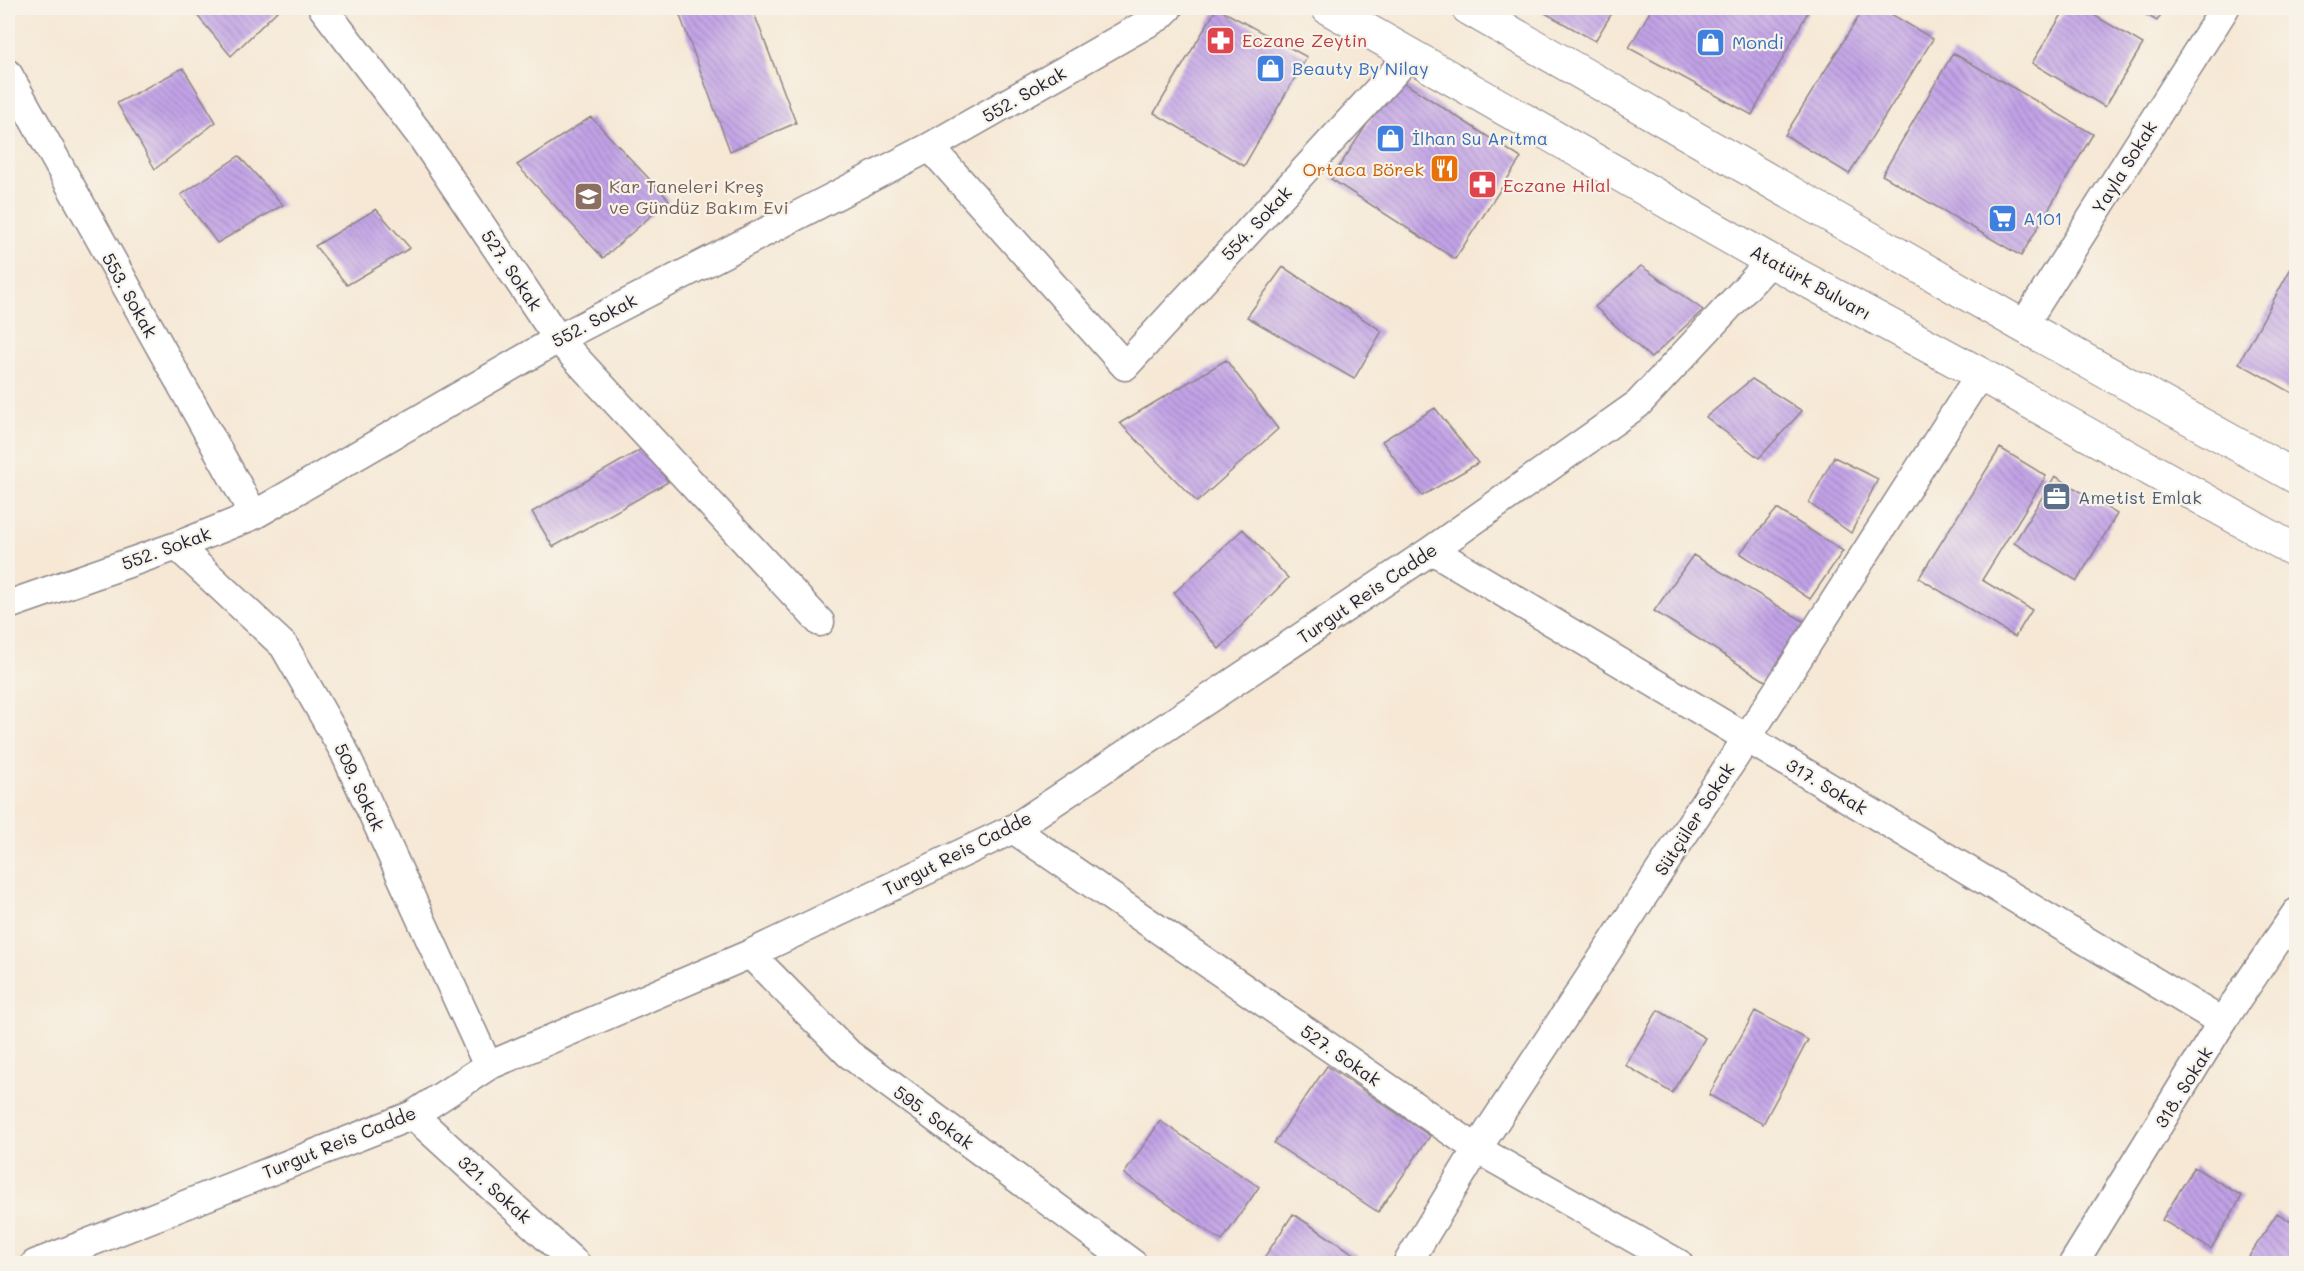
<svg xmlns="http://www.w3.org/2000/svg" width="2304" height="1271" font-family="Mali,sans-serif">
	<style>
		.building { fill: url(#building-back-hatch) }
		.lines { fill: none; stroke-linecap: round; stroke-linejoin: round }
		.minor-casing { stroke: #8c8588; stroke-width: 31 }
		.secondary-casing { stroke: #8c8588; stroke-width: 35 }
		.minor { stroke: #fff; stroke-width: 28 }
		.secondary { stroke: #fff; stroke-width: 33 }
		.labels { text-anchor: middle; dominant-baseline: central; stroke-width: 4.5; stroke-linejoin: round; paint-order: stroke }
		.health-label { font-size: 18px; fill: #be3a42; stroke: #f7f3e8; text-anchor: start }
		.shop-label { font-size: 18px; fill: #366cbe; stroke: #f7f3e8; text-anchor: start }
		.street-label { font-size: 18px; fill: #22223b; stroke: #f7f3e8 }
		.food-label { font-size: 18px; fill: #c56008; stroke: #f7f3e8; text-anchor: end }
		.education-label { font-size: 18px; fill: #785e54; stroke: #f7f3e8; text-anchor: start }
		.service-label { font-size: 18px; fill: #4e5e75; stroke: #f7f3e8; text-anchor: start }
	</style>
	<defs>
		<pattern id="building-back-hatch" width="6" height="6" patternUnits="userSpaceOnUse" patternTransform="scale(1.5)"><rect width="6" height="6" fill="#c2a3e7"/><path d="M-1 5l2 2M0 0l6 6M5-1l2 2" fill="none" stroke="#9d84bc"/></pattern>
	</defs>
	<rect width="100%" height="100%" fill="#f7f3e8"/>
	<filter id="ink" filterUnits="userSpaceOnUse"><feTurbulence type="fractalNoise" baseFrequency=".0167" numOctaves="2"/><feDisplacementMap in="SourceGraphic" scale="12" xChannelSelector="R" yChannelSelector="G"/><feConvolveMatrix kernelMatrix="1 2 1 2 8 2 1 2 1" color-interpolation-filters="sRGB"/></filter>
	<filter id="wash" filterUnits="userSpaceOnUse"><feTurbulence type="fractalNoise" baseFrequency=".008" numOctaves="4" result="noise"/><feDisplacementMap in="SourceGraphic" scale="24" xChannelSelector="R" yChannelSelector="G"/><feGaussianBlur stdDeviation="1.35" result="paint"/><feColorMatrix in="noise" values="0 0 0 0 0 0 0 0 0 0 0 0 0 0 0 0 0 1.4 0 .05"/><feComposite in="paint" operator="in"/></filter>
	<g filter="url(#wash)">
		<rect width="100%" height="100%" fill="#f6e8d5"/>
		<g id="blocks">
			<path class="building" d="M191,8H280L231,56Z
				M692,8H752L796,123L730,151L679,13Z
				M1217,8L1307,57L1244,166L1154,113Z
				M1536,8H1615L1595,41Z
				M1652,8H1810L1752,115L1629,48Z
				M1864,8H1881L1933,39L1849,174L1785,135Z
				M2066,8H2082L2143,44L2105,107L2032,63Z
				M2134,8H2165L2157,21Z
				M1953,53L2093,134L2021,256L1882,175Z
				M183,68L216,122L155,169L117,103Z
				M1397,78L1521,158L1455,259L1331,179Z
				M591,117L669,200L603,258L517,165Z
				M239,156L283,205L217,243L181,195Z
				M376,209L410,248L347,285L315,246Z
				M2296,259V395L2239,363Z
				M1641,266L1703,310L1651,358L1595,307Z
				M1283,267L1382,331L1354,379L1247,317Z
				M1226,360L1278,429L1197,502L1120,423Z
				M1752,379L1802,411L1759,458L1706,417Z
				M1435,408L1478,463L1422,496L1382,441Z
				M645,447L668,482L553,547L532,512Z
				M2000,448L2046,476L1982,580L2032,610L2015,637L1919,578Z
				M1834,457L1878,479L1851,533L1809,503Z
				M2055,476L2117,514L2077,581L2014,543Z
				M1777,509L1843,551L1810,599L1740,553Z
				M1243,529L1288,578L1219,649L1174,593Z
				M1693,555L1808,624L1767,682L1654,611Z
				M1658,1010L1705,1038L1672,1093L1625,1065Z
				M1755,1011L1808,1040L1763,1124L1709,1095Z
				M1327,1066L1430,1136L1378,1212L1274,1143Z
				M1160,1121L1259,1187L1222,1241L1124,1174Z
				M2194,1167L2242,1196L2211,1249L2162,1220Z
				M2277,1213L2296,1225V1264H2244Z
				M1293,1214L1359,1257L1355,1264H1260Z"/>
		</g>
	</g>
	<g filter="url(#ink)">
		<use href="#blocks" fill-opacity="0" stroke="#8c8588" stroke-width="1.5"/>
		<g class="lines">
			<defs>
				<path id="minor" d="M323,8L421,136L558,339L820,622
					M8,74L254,515
					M930,147L1125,366L1411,54
					M2023,326L2225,8
					M177,546L284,646L344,751L488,1066
					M1432,550L2222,1022
					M8,605L177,546L254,515L558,339L930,147L1160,16L1168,8
					M1013,829L1477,1149L1679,1264
					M750,954L849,1054L1133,1264
					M413,1115L576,1264
					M35,1264L413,1115L488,1066L750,954L1013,829L1432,550L1638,404L1771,261
					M1407,1264L1477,1149L1747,738L1980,374
					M2073,1264L2222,1022L2296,913"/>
				<path id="secondary" d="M1328,8L1771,261L1980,374L2296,551
					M1468,8L2023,326L2296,477"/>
			</defs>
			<use href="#minor" class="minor-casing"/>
			<use href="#secondary" class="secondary-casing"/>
			<use href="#minor" class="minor"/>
			<use href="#secondary" class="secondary"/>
		</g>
	</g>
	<defs>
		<symbol id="pharmacy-square" viewBox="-11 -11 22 22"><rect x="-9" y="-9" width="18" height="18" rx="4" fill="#e0444e" stroke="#f7f3e8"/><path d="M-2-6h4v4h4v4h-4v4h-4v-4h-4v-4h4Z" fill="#fff"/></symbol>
		<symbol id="shop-square" viewBox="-11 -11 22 22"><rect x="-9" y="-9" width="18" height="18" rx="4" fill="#3f7fe0" stroke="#f7f3e8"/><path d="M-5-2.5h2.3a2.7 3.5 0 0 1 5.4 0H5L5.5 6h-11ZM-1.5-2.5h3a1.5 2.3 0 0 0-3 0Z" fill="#fff"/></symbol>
		<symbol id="restaurant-square" viewBox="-11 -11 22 22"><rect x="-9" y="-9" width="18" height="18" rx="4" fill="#e8710a" stroke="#f7f3e8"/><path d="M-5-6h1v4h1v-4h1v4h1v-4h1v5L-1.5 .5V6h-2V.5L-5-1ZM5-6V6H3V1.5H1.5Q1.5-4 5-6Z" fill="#fff"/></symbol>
		<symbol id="school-square" viewBox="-11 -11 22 22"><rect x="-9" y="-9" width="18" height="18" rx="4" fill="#8d6e63" stroke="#f7f3e8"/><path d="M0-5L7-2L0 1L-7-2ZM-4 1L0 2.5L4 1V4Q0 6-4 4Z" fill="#fff"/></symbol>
		<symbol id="supermarket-square" viewBox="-11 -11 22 22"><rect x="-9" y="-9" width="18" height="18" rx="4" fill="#3f7fe0" stroke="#f7f3e8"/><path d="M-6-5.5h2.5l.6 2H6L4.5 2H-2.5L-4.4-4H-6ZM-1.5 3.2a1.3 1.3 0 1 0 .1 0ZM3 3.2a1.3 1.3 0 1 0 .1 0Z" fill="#fff"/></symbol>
		<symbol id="office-square" viewBox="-11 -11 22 22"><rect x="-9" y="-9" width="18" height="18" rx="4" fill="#5c6f8a" stroke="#f7f3e8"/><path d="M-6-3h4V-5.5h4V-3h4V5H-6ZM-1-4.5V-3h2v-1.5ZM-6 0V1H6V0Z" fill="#fff"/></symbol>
	</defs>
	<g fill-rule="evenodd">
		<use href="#pharmacy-square" x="1204" y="24" width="33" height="33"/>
		<use href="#shop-square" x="1694" y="26" width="33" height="33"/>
		<use href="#shop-square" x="1254" y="52" width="33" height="33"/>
		<use href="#shop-square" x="1374" y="122" width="33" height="33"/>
		<use href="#restaurant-square" x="1428" y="152" width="33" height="33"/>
		<use href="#pharmacy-square" x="1466" y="168" width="33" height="33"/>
		<use href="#school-square" x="572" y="180" width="33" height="33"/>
		<use href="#supermarket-square" x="1986" y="202" width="33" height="33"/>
		<use href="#office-square" x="2040" y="480" width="33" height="33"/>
	</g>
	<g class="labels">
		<g class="health-label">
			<text x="1242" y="40">Eczane Zeytin</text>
			<text x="1503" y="185">Eczane Hilal</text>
		</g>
		<g class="shop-label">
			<text x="1732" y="42">Mondi</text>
			<text x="1292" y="68">Beauty By Nilay</text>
			<text x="1412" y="138">İlhan Su Arıtma</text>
			<text x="2023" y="218">A101</text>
		</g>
		<g class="street-label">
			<text transform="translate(1024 94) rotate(-30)">552. Sokak</text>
			<text transform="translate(2124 167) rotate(-58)">Yayla Sokak</text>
			<text transform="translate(1256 223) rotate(-47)">554. Sokak</text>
			<text transform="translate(512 270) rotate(56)">527. Sokak</text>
			<text transform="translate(1811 282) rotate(29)">Atatürk Bulvarı</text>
			<text transform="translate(130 295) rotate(61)">553. Sokak</text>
			<text transform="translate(594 320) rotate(-28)">552. Sokak</text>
			<text transform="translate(166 548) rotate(-20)">552. Sokak</text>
			<text transform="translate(1367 593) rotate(-34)">Turgut Reis Cadde</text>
			<text transform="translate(1827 786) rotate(31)">317. Sokak</text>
			<text transform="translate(360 787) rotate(65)">509. Sokak</text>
			<text transform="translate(1694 819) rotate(-57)">Sütçüler Sokak</text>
			<text transform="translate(957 853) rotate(-27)">Turgut Reis Cadde</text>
			<text transform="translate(1341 1055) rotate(35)">527. Sokak</text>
			<text transform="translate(2183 1087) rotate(-58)">318. Sokak</text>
			<text transform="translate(934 1117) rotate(36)">595. Sokak</text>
			<text transform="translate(339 1142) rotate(-22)">Turgut Reis Cadde</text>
			<text transform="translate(495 1189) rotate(42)">321. Sokak</text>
		</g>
		<g class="food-label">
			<text x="1424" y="169">Ortaca Börek</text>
		</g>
		<g class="education-label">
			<text x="609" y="186">Kar Taneleri Kreş<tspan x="609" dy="21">ve Gündüz Bakım Evi</tspan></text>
		</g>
		<g class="service-label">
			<text x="2078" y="497">Ametist Emlak</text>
		</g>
	</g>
	<rect width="2304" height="1271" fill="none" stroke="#f7f3e8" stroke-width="30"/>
</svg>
